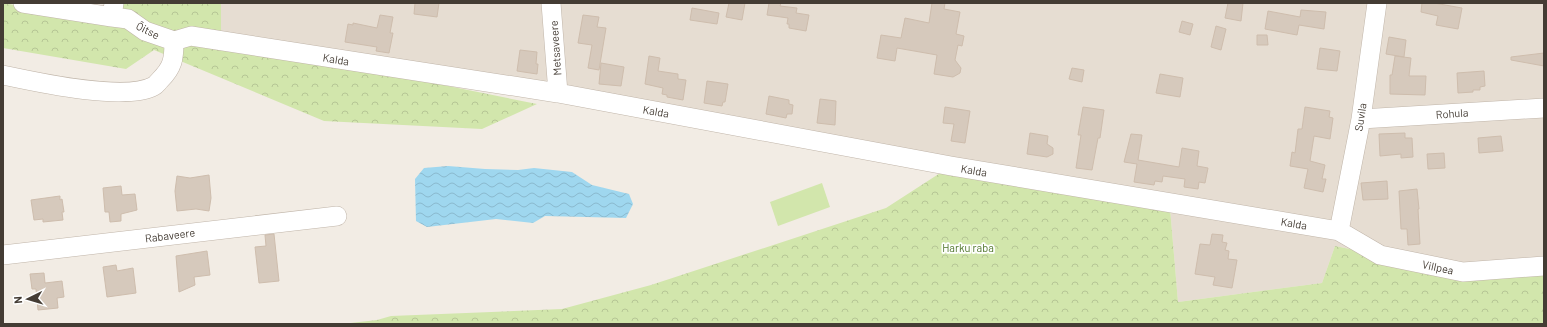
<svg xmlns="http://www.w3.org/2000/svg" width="1547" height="327" font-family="Barlow,sans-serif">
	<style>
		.residential { fill: #e6ddd2 }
		.grass { fill: #d2e6ac }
		.forest { fill: url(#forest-crowns) }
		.water { fill: url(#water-waves) }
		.building { fill: #d6c9bc; stroke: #cebdad }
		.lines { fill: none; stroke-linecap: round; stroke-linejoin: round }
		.minor-casing { stroke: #c0b5a9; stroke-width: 20 }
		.minor { stroke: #fff; stroke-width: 19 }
		.labels { text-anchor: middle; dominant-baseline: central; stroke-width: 3.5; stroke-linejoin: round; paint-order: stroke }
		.street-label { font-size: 11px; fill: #443c34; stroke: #fff }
		.park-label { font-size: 11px; fill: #4d7428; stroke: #fff }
	</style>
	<defs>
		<pattern id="forest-crowns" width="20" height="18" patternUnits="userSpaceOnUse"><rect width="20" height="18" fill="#d2e6ac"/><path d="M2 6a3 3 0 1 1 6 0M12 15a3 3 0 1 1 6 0" fill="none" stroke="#b6c695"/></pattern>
		<pattern id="water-waves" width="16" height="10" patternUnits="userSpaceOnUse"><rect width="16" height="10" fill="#9fd7ef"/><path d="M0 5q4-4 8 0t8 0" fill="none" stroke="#8ab9ce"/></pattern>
	</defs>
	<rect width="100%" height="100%" fill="#f2ece4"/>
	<path class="residential" d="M221,3H1544V266L1463,272L1335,246L1322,283L1178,302L1170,208L220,40Z"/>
	<path class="grass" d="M822,183L830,207L778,226L770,202Z"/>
	<path class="forest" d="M3,3L116,22L118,3H221V40L537,104L482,129L324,121L154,50L126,69L3,48Z
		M951,166L1170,208L1178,302L1322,283L1335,246L1463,272L1544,266V324H342L377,320L391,316L562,309L651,285L886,208Z"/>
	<path class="water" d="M448,166L485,169L518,170L534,168L572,172L592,185L629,194L633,204L626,218L545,216L533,223L496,219L427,227L416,221L415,179L424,168Z"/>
	<path class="building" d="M415,3H439L437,17L414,14Z
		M729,3H745L742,20L726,17Z
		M769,3H781L780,6L797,8L796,13L809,15L806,31L789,28V24H787L788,18L767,15Z
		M932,3H945L944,9L960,12L956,34L964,36L962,46L958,45L955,60L961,68L960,73L953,77L934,74L937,55L897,48L895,61L877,58L881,35L901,38L905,18L929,23Z
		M1228,3H1243L1241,21L1225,18Z
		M1422,3H1434L1462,8L1458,29L1436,25L1438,16L1421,12Z
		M692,8L719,13L717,24L690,20Z
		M1301,10L1326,12L1324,29L1299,25L1297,35L1265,29L1268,11L1300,17Z
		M380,15L393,17L390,33H393L389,53L376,51L377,47L345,42L348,24L353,25V23L377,28Z
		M583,15L599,17L597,27L606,28L599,70L588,68L592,45L578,43Z
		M1182,21L1193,24L1190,35L1179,32Z
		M1216,26L1226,29L1221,50L1211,47Z
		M1257,35H1267L1268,45H1257Z
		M1389,37L1406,40L1404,57L1386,54Z
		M1320,48L1340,51L1337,71L1317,69Z
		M520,50L537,52L536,64H538L537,74L517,71Z
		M1544,53V66L1511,60V57Z
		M649,56L660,58L658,71L678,74V79L686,80L683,100L667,97V95L662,94L663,88L645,84Z
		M1395,56L1411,58L1409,76H1426L1425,95L1390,94V75H1392Z
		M601,63L624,67L621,86L599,84Z
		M1072,68L1084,70L1082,82L1069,79Z
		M1484,71L1485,86L1480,87V90H1473V92L1458,93L1457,73Z
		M1160,74L1183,78L1180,97L1156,93Z
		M707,81L728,84L725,102H723L722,106L704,103Z
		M769,96L789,100V104L793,105L792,114H787L786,118L766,114Z
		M820,99L836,101L835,125L817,123Z
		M945,107L970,111L965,143L951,141L954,124L943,123Z
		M1083,107L1104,110L1100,138H1098L1092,170L1076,168L1081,135H1078Z
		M1305,107L1330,111L1329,117L1333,118L1330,139L1314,136L1310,161L1325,165L1322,179H1326L1323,192L1304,188L1308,169L1290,166L1292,152L1295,153L1298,129H1302Z
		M1030,133L1048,136L1047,144L1053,148V154L1047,157L1027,154Z
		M1405,133V138H1412L1413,157L1401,158V154L1380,156L1379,134Z
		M1131,134L1142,135L1138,160L1179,167L1182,148L1199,151L1197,166L1208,168L1205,183L1199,182L1198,189L1184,187L1185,179L1163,176L1162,182L1155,181L1154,185L1134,182L1137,164L1124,162Z
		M1501,136L1503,151L1479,153L1478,138Z
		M1444,153L1445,168L1428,169L1427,154Z
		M209,175L211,198L209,211L196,209L177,211L175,191L177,176L190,178Z
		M1387,181L1388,199L1363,200L1361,183Z
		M121,186L122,195L135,194L137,210L121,214V221L110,222L109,212H105L103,188Z
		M1417,189L1419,209H1418L1420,244L1408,245L1407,229H1401L1399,191Z
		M60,196V200L62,199L64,212H62L63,220L43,222V219L34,220L31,200Z
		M274,234L279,281L259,283L255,247L266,246L265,235Z
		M1212,234L1223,235L1222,242L1227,243L1225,250L1229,251L1228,259L1237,260L1232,288L1213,285L1215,277L1195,274L1200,244L1210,245Z
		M207,251L210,275L194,277L195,285L179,292L176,256Z
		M116,265L117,271L133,268L136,293L107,297L103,267Z
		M44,273L45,283L62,281L64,297L57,298L58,308L38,310L36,289H32L30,274Z"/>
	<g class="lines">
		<defs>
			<path id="minor" d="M23,3L112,17
				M114,3L112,17L128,19L145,31L174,41
				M551,3L558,93
				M3,75C36,82 125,102 154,86C156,85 158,82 160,80C173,67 174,59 174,41L191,36L558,93L951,166L1339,231L1380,255L1463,272L1544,266
				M1361,119L1544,108
				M1339,231L1361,119L1377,3
				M3,255L337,216"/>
		</defs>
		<use href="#minor" class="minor-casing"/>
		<use href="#minor" class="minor"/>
	</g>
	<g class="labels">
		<g class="street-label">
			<text transform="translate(148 30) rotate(27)">Õitse</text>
			<text transform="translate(555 48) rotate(-94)">Metsaveere</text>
			<text transform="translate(336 59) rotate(9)">Kalda</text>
			<text transform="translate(656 111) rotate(10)">Kalda</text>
			<text transform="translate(1452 113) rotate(-4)">Rohula</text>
			<text transform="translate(1360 117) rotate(-81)">Suvila</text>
			<text transform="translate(974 170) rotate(10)">Kalda</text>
			<text transform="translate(1294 223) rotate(10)">Kalda</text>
			<text transform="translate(170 235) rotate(-7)">Rabaveere</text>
			<text transform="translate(1438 267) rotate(12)">Villpea</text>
		</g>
		<g class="park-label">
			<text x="968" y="247">Harku raba</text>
		</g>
	</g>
	<rect width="1547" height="327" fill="none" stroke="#443c34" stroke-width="8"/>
	<g transform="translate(28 299) rotate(265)" stroke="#ffffff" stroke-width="3" paint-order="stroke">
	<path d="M0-3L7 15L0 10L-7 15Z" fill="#443c34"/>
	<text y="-6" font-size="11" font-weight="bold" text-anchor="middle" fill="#443c34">N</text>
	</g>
</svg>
